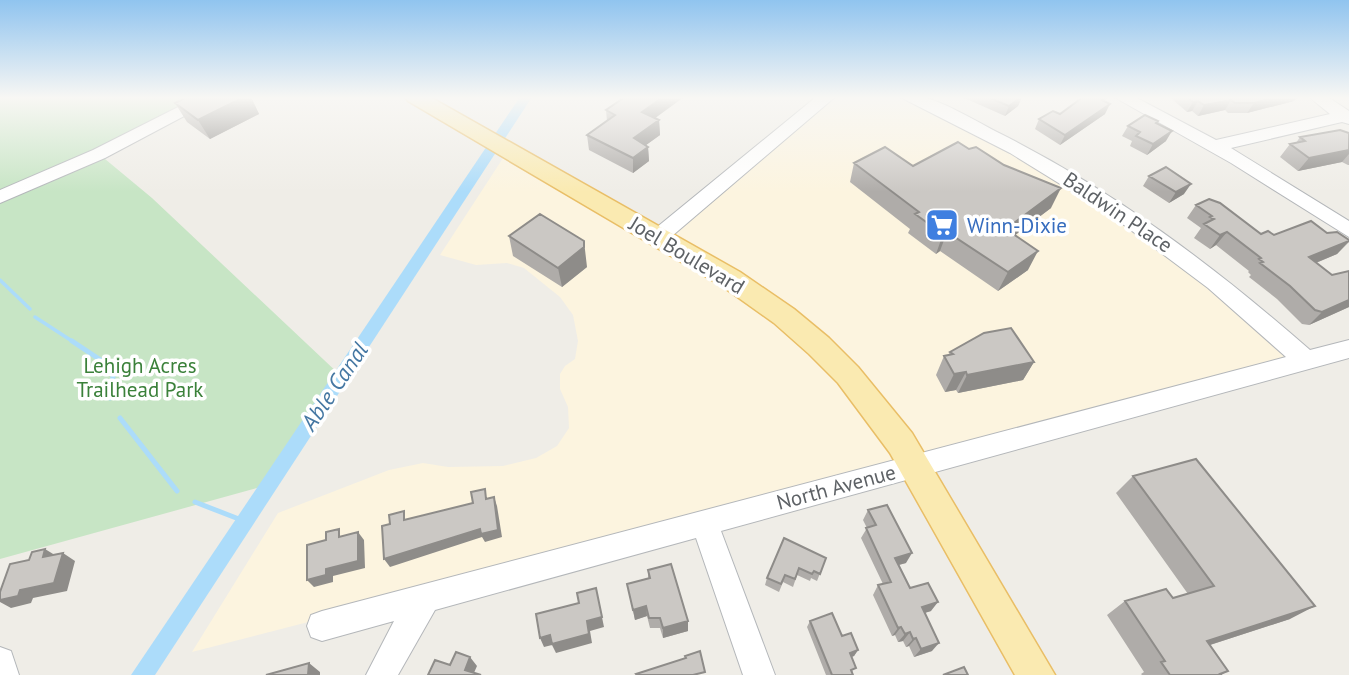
<svg xmlns="http://www.w3.org/2000/svg" width="1349" height="675" font-family="'PT Sans',sans-serif">
	<style>
		.commercial { fill: #fcf4df }
		.green { fill: #c7e5c5 }
		.lines { fill: none; stroke-linecap: round; stroke-linejoin: round }
		.stream-far1 { stroke: #acdcfa; stroke-width: 3.5 }
		.stream { stroke: #acdcfa; stroke-width: 5 }
		.canal { fill: #acdcfa; fill-rule: evenodd }
		.minor-casing { stroke: #b4b7ba; stroke-width: 2 }
		.major-casing { stroke: #e9be66; stroke-width: 3 }
		.minor { fill: #fff; fill-rule: evenodd }
		.major { fill: #faeab1; fill-rule: evenodd }
		.wall { fill: #afaca9 }
		.shaded-wall { fill: #8e8c89 }
		.building { fill: #cbc8c4; stroke: #8e8c89; stroke-width: 2 }
		.labels { text-anchor: middle; dominant-baseline: central; stroke-width: 7; stroke-linejoin: round; paint-order: stroke }
		.street-label { font-size: 21px; fill: #5e6266; stroke: #fff }
		.shop-label { font-size: 21px; fill: #366cbe; stroke: #fff; text-anchor: start }
		.park-label { font-size: 21px; fill: #3b813a; stroke: #fff }
		.water-label { font-size: 23px; font-style: italic; fill: #4678a3; stroke: #fff }
	</style>
	<rect width="100%" height="100%" fill="#efede7"/>
	<path class="commercial" d="M835,97H910L1070,175L1304,354L925,463L884,405L668,236Z
		M505,155L725,283L812,349L906,468L192,652L278,513L389,470L423,463L448,467L503,466L536,458L557,446L569,428L568,407L560,389V374L565,366L575,359L578,341L573,315L560,297L524,268L507,263L476,265L440,255Z"/>
	<path class="green" d="M0,97H206L84,157L0,193Z
		M99,154L152,198L341,376L268,485L0,559V197Z"/>
	<g class="lines">
		<path class="stream-far1" d="M0,280L30,309
			M35,317L75,343"/>
		<path class="stream" d="M72,341L114,369L110,398
			M120,418L177,491
			M195,502L244,521"/>
		<path class="canal" d="M520,97H532L155,675H131Z"/>
		<defs>
			<path id="minor" d="M198,97H220L105,158L0,203V190L93,150Z
				M816,97H835L665,242H651L648,237L651,232Z
				M900,97C907,97 914,96 921,97C942,100 979,123 999,133C1113,190 1214,266 1310,350L1349,340V358L721,531L775,675H743L696,538L435,610L398,675H366L394,621L322,641L311,637L307,626L311,615L322,611L1286,357L1208,288L1112,216L1010,153Z
				M1114,97H1135L1216,140L1330,114L1309,97H1328L1349,111V124L1342,122L1231,148L1349,221V237L1231,163Z
				M0,647L11,651L19,675H0Z"/>
			<path id="major" d="M405,97H430L740,272L794,309L829,338L858,367L912,433L1055,675H1015L890,453L838,383L809,354L774,323L722,286L408,101Z"/>
		</defs>
		<use href="#minor" class="minor-casing"/>
		<use href="#major" class="major-casing"/>
		<use href="#minor" class="minor"/>
		<use href="#major" class="major"/>
	</g>
	<path class="wall" d="M187,97H251L259,114L210,139L187,122L175,103Z
		M962,97H1022L1018,106L1005,116Z
		M1107,97L1105,101V114L1060,145L1035,129L1039,119L1060,114Z
		M1174,97H1297L1294,101L1247,113H1228L1225,110L1198,116L1192,111L1187,112L1172,99Z
		M606,110L655,118L659,120L660,135L646,145L648,147L649,161L633,173L589,150L587,135L607,121Z
		M1157,123L1166,141L1147,155L1130,146L1132,141L1122,136L1128,126Z
		M1349,133V165H1348L1342,162L1298,171L1280,157L1290,144L1296,143L1300,137Z
		M854,163L913,166L1051,208L1015,235L1028,270L998,291L940,251L936,254L908,233L910,229L850,182Z
		M1149,176L1184,194L1169,203L1143,186Z
		M1196,205L1261,234L1274,235L1327,233L1349,240V242L1337,254L1316,263L1332,275L1349,271V307L1309,325L1302,324L1277,299L1249,277L1251,275L1248,272L1249,271L1216,245L1210,249L1194,238L1201,228L1187,218Z
		M509,236L587,267L562,287L513,256Z
		M950,352L1034,362L1023,380L958,393L956,390L945,392L936,375L944,356L948,355Z
		M1133,476L1290,619L1210,645L1228,671L1221,675H1142L1141,674L1144,672L1107,615L1125,601L1173,598L1188,594L1116,493Z
		M868,510L906,563L899,565L910,588L931,611L924,613L932,651L914,657L909,646L906,647L903,641L898,642L895,635L892,636L873,595L878,585L883,584L861,538L867,528L863,520Z
		M826,558L817,581L811,578L810,581L797,575L793,587L783,582L779,592L765,585L767,578Z
		M648,570L688,631L663,638L660,628H650L647,616L635,620L627,584L648,578Z
		M810,621L842,636L858,650L854,656L851,657L853,675H826L807,627Z"/>
	<path class="shaded-wall" d="M244,97H251L259,114L210,139L198,120Z
		M663,97H684L643,127L642,112Z
		M1021,97H1022L1018,106L1005,116L1009,106Z
		M1276,97H1297L1294,101L1247,113L1254,103Z
		M1231,100L1225,110L1198,116L1204,105Z
		M1198,101L1192,111L1187,112L1193,102Z
		M1110,104L1105,114L1060,145L1065,135Z
		M659,120L660,135L635,153L634,138Z
		M1172,131L1166,141L1147,155L1153,144Z
		M648,147L649,161L633,173V158Z
		M1349,150V154L1342,162L1298,171L1309,158Z
		M1191,184L1184,194L1169,203L1176,192Z
		M1061,188L1051,208L997,249L1006,229Z
		M947,232L940,251L936,254L943,234Z
		M1227,232L1216,245L1210,249L1220,235Z
		M584,241L587,267L562,287L558,268Z
		M1349,241L1337,254L1296,271L1309,257Z
		M1038,251L1028,270L998,291L1008,272Z
		M1349,300V307L1309,325L1322,312Z
		M1034,362L1023,380L958,393L967,375Z
		M966,372L956,390L945,392L954,374Z
		M494,497L497,506L502,537L485,542L482,537L390,567L384,559Z
		M358,532L364,540L365,568L333,576V582L314,587L307,580L326,569Z
		M45,549L58,557H43Z
		M63,553L75,561L67,591L33,598L31,603L11,608L0,602V600Z
		M912,553L906,563L890,567L895,558Z
		M596,588L604,627L590,631L592,643L556,653L552,645L544,647L540,638L587,621Z
		M938,602L931,611L915,616L922,607Z
		M646,606L647,616L635,620L633,610Z
		M1315,606L1290,619L1185,653L1207,641Z
		M688,621V631L663,638V628Z
		M901,627L895,635L892,636L898,628Z
		M910,632L903,641L898,642L905,634Z
		M916,638L909,646L906,647L913,639Z
		M939,643L932,651L914,657L921,649Z
		M858,650L854,656L846,659L850,653Z
		M470,657L477,666L473,675L465,670Z
		M309,663L320,672V675H308Z"/>
	<path class="building" d="M187,97H244L198,120L175,103Z
		M625,97H663L642,112L659,120L634,138L648,147L633,158L587,135L615,115L606,110Z
		M988,97H1021L1009,106Z
		M1083,97H1106L1102,100L1110,104L1065,135L1039,119L1053,111L1060,114Z
		M1187,97H1276L1254,103H1235L1231,100L1204,105L1198,101L1193,102Z
		M1145,115L1158,121L1156,123L1172,131L1153,144L1136,136L1140,132L1128,126Z
		M1340,130L1349,133V150L1309,158L1290,144L1305,141L1300,137Z
		M958,142L969,149L976,147L1004,165L1061,188L1006,229L1038,251L1008,272L947,232L943,234L915,214L919,212L854,163L885,147L913,166Z
		M1166,167L1191,184L1176,192L1149,176Z
		M1209,199L1220,203L1261,234L1268,231L1274,235L1311,221L1327,233L1337,232L1349,240V241L1309,257L1332,275L1349,271V300L1322,312L1315,310L1290,286L1260,263L1263,262L1259,259L1261,258L1227,232L1220,235L1204,224L1214,219L1210,217L1212,216L1196,205Z
		M540,214L584,241V247L558,268L509,236Z
		M1011,328L1034,362L967,375L966,372L954,374L944,356L953,354L950,352L984,333Z
		M1196,459L1315,606L1207,641L1228,671L1220,674L1221,675H1170L1161,662L1165,661L1125,601L1166,589L1173,598L1214,586L1133,476Z
		M485,489L486,499L494,497L498,530L481,534L480,529L384,559L382,526L390,524L389,515L404,511V520L473,503L471,492Z
		M887,505L912,553L895,558L910,588L928,583L938,602L922,607L939,643L921,649L916,638L913,639L910,632L905,634L901,627L898,628L878,585L891,582L866,528L876,525L868,510Z
		M339,529V537L358,532V561L326,569V575L307,580V545L326,540V532Z
		M784,538L826,558L820,574L814,571L812,574L799,568L795,579L785,575L781,584L767,578Z
		M45,549L43,557L63,553L54,583L20,590L18,596L0,600V592L10,564L29,560L32,552Z
		M671,564L688,621L663,628L660,618H649L646,606L633,610L627,584L650,578L648,570Z
		M596,588L602,617L587,621L589,634L552,644L550,635L540,638L536,614L579,603L577,593Z
		M832,613L842,636L851,633L858,650L850,653L856,668L851,670L853,675H832L810,621Z
		M700,651L705,672L693,675H637L636,674L686,658L685,656Z
		M456,652L470,657L465,670L481,675H428L435,660L450,665Z
		M309,663L308,675H266Z
		M964,667L968,675H943Z"/>
	<linearGradient id="sky" x2="0" y2="1"><stop stop-color="#90c4ef"/><stop offset="0.51" stop-color="#f8f7f4"/><stop offset="1" stop-color="#f8f7f4" stop-opacity="0"/></linearGradient>
	<rect width="1349" height="192" fill="url(#sky)"/>
	<defs>
		<symbol id="supermarket-square" viewBox="-11 -11 22 22"><rect x="-9" y="-9" width="18" height="18" rx="4" fill="#3f7fe0" stroke="#fff"/><path d="M-6-5.5h2.5l.6 2H6L4.5 2H-2.5L-4.4-4H-6ZM-1.5 3.2a1.3 1.3 0 1 0 .1 0ZM3 3.2a1.3 1.3 0 1 0 .1 0Z" fill="#fff"/></symbol>
	</defs>
	<g fill-rule="evenodd">
		<use href="#supermarket-square" x="923" y="206" width="38" height="38"/>
	</g>
	<g class="labels">
		<g class="street-label">
			<text transform="translate(1118 212) rotate(34)">Baldwin Place</text>
			<text transform="translate(687 255) rotate(31)">Joel Boulevard</text>
			<text transform="translate(836 487) rotate(-15)">North Avenue</text>
		</g>
		<g class="shop-label">
			<text x="967" y="225">Winn-Dixie</text>
		</g>
		<g class="park-label">
			<text x="140" y="365">Lehigh Acres<tspan x="140" dy="24">Trailhead Park</tspan></text>
		</g>
		<g class="water-label">
			<text transform="translate(334 386) rotate(-56)">Able Canal</text>
		</g>
	</g>
</svg>
